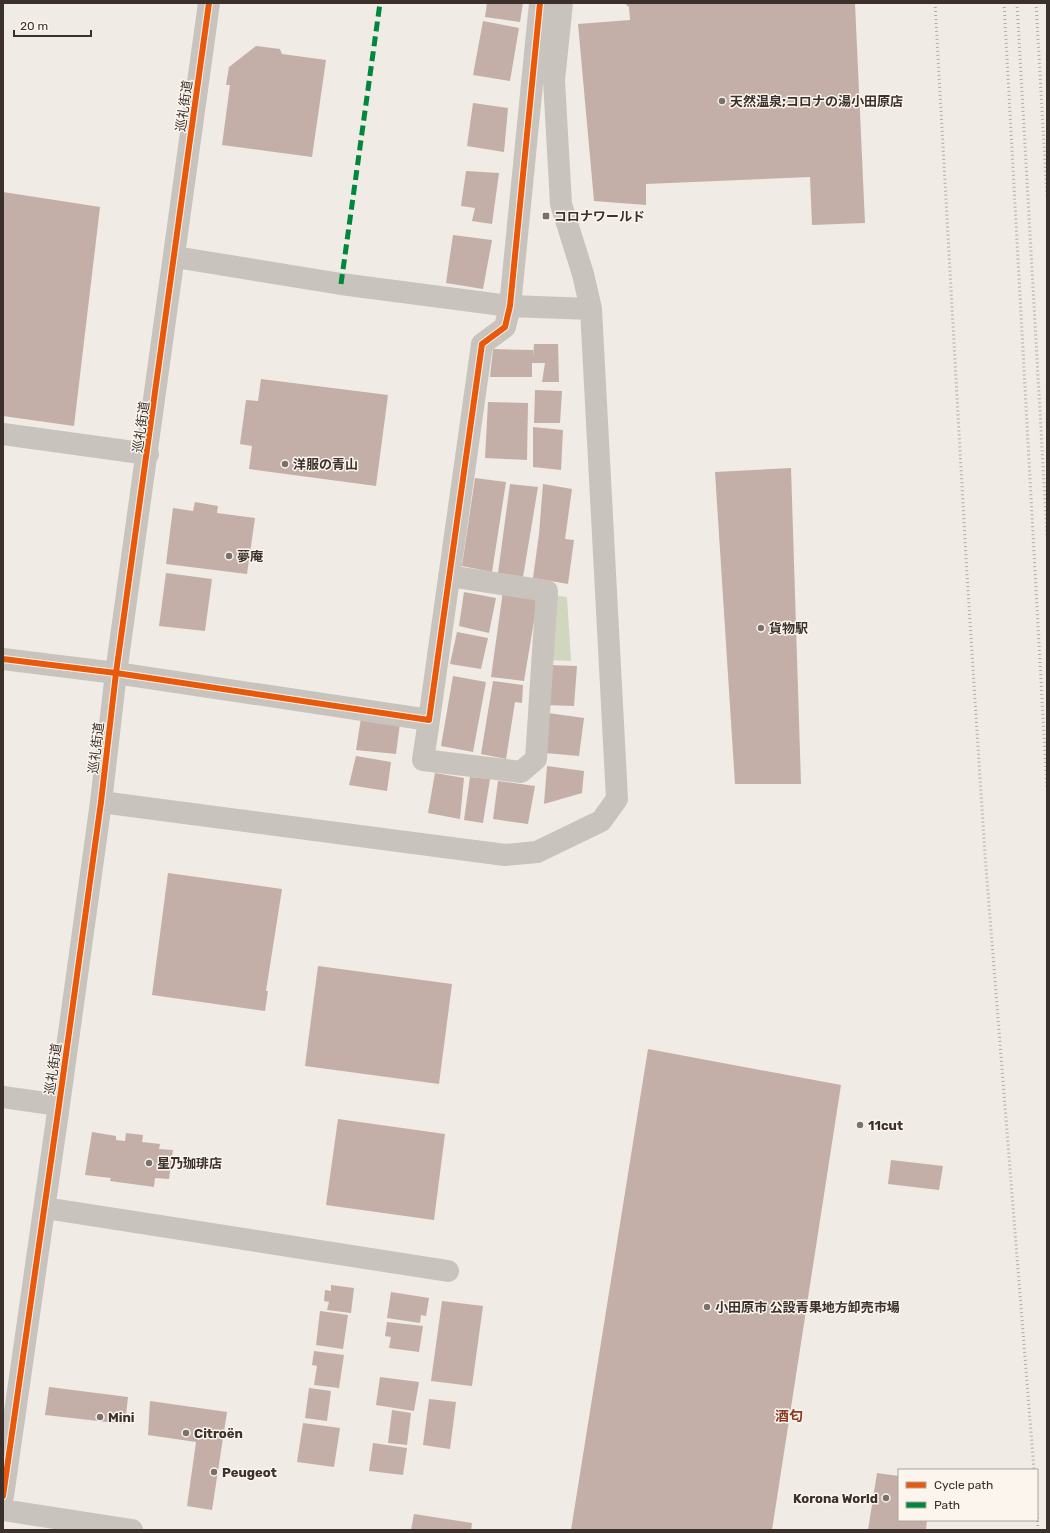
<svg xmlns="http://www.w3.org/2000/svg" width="1050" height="1533" font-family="Rubik,'Noto Sans JP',sans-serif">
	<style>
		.green { fill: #d1d6bf }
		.building { fill: #c3afa7 }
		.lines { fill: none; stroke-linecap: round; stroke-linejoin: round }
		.minor { stroke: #c9c3be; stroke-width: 22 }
		.rail { stroke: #b1aca8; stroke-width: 3; stroke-dasharray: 1 3; stroke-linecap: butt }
		.quiet { stroke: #00873e; stroke-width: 5; stroke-dasharray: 10 5; stroke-linecap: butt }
		.cycleway-casing { stroke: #fbf5ee; stroke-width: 8 }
		.cycleway { stroke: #e8590c; stroke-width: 6 }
		.poi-dot { fill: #7a716c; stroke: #fbf5ee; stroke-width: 1.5 }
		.labels { text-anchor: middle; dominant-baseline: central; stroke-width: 3; stroke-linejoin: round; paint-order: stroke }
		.poi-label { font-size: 13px; font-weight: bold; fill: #3b302b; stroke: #fbf5ee; text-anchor: start }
		.street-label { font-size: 13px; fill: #3b302b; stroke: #fbf5ee }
		.neighbourhood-label { font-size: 14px; font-weight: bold; fill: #8c3b22; stroke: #fbf5ee }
	</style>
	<rect width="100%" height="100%" fill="#f0ebe5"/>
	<path class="green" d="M551,595L567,597L571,661L549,660Z"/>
	<path class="building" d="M487,3H523L520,22L485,17Z
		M624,3H855L865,223L812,225L810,177L646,184V205L594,201L578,24L630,20L629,7Z
		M483,21L519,28L510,81L473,75Z
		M256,46L280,49L282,54L326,60L312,157L222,145L230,85H226L229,67Z
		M473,103L508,108L504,152L467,146Z
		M466,171L499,173L492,224L472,221L475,208L461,206Z
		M3,192L100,207L74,426L3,416Z
		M453,235L492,240L483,289L446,283Z
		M534,344H558L559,382H542L545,363H532V377H490L493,349L533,350V357Z
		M261,379L388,395L376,486L249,469L252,446L240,444L246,400L258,401Z
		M535,390L562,391L560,423H534Z
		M488,402L528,403L527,460L485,458Z
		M533,427L563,430L561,470L533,467Z
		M791,468L801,784H735L715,472Z
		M475,478L506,482L492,572L462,566Z
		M510,484L538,487L523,577L498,573Z
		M543,484L572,489L565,539L574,540L568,584L533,578L539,534Z
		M195,502L218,506L217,513L255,518L247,574L166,564L173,508L193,511Z
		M166,573L212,579L205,631L159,626Z
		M503,591L538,597L524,681L491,677Z
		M464,592L496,598L489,633L459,626Z
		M457,632L488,638L481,669L450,664Z
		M549,665L577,666L574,706L546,705Z
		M453,676L486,682L473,752L441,746Z
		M493,681L523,685L522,703L515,702L506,759L481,754Z
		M548,713L584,718L579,756L545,753Z
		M361,718L400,723L396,754L356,750Z
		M356,756L391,762L387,791L349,785Z
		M547,766L584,771L582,793L544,804Z
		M435,773L464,778L460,819L428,813Z
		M470,777L490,779L483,823L464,820Z
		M498,781L535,786L528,824L493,819Z
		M168,873L282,889L266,991H268L265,1011L152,995Z
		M318,966L452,984L439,1084L305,1066Z
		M648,1049L841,1085L772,1530H571Z
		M338,1119L445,1134L434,1220L326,1205Z
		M92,1132L116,1136V1140L125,1141L126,1133L143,1135L142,1142L160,1144L159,1149L173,1150L169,1179L155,1178L154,1187L110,1181L111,1178L85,1175Z
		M891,1160L943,1166L939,1190L888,1184Z
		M331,1285L354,1288L351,1313L327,1310L329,1302L324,1301L325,1290L331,1291Z
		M391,1292L429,1298L426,1316L421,1315L420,1323L387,1318Z
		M442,1301L483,1306L472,1386L431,1381Z
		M320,1311L348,1315L343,1349L316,1345Z
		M387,1322L423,1326L419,1352L389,1348L391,1337L385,1336Z
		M314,1351L344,1355L339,1388L314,1385L317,1366L312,1365Z
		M380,1377L419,1382L414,1411L376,1405Z
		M49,1387L128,1397L125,1424L45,1415Z
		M309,1388L331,1391L327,1421L305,1418Z
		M429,1399L456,1402L450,1449L423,1445Z
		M150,1401L227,1412L212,1510L187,1506L196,1442L148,1435Z
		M392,1410L411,1413L407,1445L388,1443Z
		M303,1423L340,1428L334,1467L297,1462Z
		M373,1443L407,1448L403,1475L369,1471Z
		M877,1473L899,1476V1520H927L926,1530H868Z
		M414,1514L472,1523L471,1530H411Z"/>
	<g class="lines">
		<path class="minor" d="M175,257L341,284L510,306L591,309
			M3,434L148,454
			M3,659L116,673L429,720L482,344L505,327L510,306L540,3
			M429,720L423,760L521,772L536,759L547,591L449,576
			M101,802L505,855L537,852L601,821L617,799L591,309L583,274L561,204L554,80L562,3
			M3,1097L59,1105
			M45,1208L448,1271
			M3,1496L59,1105L101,802L116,673L209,3
			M3,1510L132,1530"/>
		<path class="rail" d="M935,3L967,575L985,855L1034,1470
			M1004,3L1047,790
			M1017,3L1047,536
			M1036,3L1047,198
			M1037,1513L1038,1530"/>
		<path class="quiet" d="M341,284L380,3"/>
		<defs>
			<path id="cycleway" d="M3,659L116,673L429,720L482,344L505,327L510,306L540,3
				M3,1496L59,1105L101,802L116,673L209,3"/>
		</defs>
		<use href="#cycleway" class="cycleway-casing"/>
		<use href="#cycleway" class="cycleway"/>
	</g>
	<g class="poi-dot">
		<circle cx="722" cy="101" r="4"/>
		<rect x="542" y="212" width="8" height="8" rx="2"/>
		<circle cx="285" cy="464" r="4"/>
		<circle cx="229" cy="556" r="4"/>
		<circle cx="761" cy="628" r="4"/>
		<circle cx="860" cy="1125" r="4"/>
		<circle cx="149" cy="1163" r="4"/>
		<circle cx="707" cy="1307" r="4"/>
		<circle cx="100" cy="1417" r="4"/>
		<circle cx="186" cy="1433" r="4"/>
		<circle cx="214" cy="1472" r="4"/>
		<circle cx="886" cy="1498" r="4"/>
	</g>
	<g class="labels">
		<g class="poi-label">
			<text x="730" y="101">天然温泉;コロナの湯小田原店</text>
			<text x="554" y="216">コロナワールド</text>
			<text x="293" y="464">洋服の青山</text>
			<text x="237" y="556">夢庵</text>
			<text x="769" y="628">貨物駅</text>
			<text x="868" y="1125">11cut</text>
			<text x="157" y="1163">星乃珈琲店</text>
			<text x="715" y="1307">小田原市 公設青果地方卸売市場</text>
			<text x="108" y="1417">Mini</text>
			<text x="194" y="1433">Citroën</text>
			<text x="222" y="1472">Peugeot</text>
			<text x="878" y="1498" text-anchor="end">Korona World</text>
		</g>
		<g class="street-label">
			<text transform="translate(184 106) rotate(-82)">巡礼街道</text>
			<text transform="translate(141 427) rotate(-82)">巡礼街道</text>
			<text transform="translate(96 748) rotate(-83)">巡礼街道</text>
			<text transform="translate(53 1069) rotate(-82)">巡礼街道</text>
		</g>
		<g class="neighbourhood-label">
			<text x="789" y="1416">酒匂</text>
		</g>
	</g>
	<rect width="1050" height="1533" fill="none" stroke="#3b302b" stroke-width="8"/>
	<rect x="898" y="1469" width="140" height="52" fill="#fbf5ee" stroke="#aea6a0"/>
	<rect x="906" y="1482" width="20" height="6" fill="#e8590c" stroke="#aea6a0"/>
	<text x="934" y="1489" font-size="12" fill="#3b302b">Cycle path</text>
	<rect x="906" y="1502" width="20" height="6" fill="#00873e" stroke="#aea6a0"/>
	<text x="934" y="1509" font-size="12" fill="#3b302b">Path</text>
	<path d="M14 30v6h77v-6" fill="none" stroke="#3b302b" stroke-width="2"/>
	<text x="20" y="30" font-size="12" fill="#3b302b" stroke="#fbf5ee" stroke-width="3" paint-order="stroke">20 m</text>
</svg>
